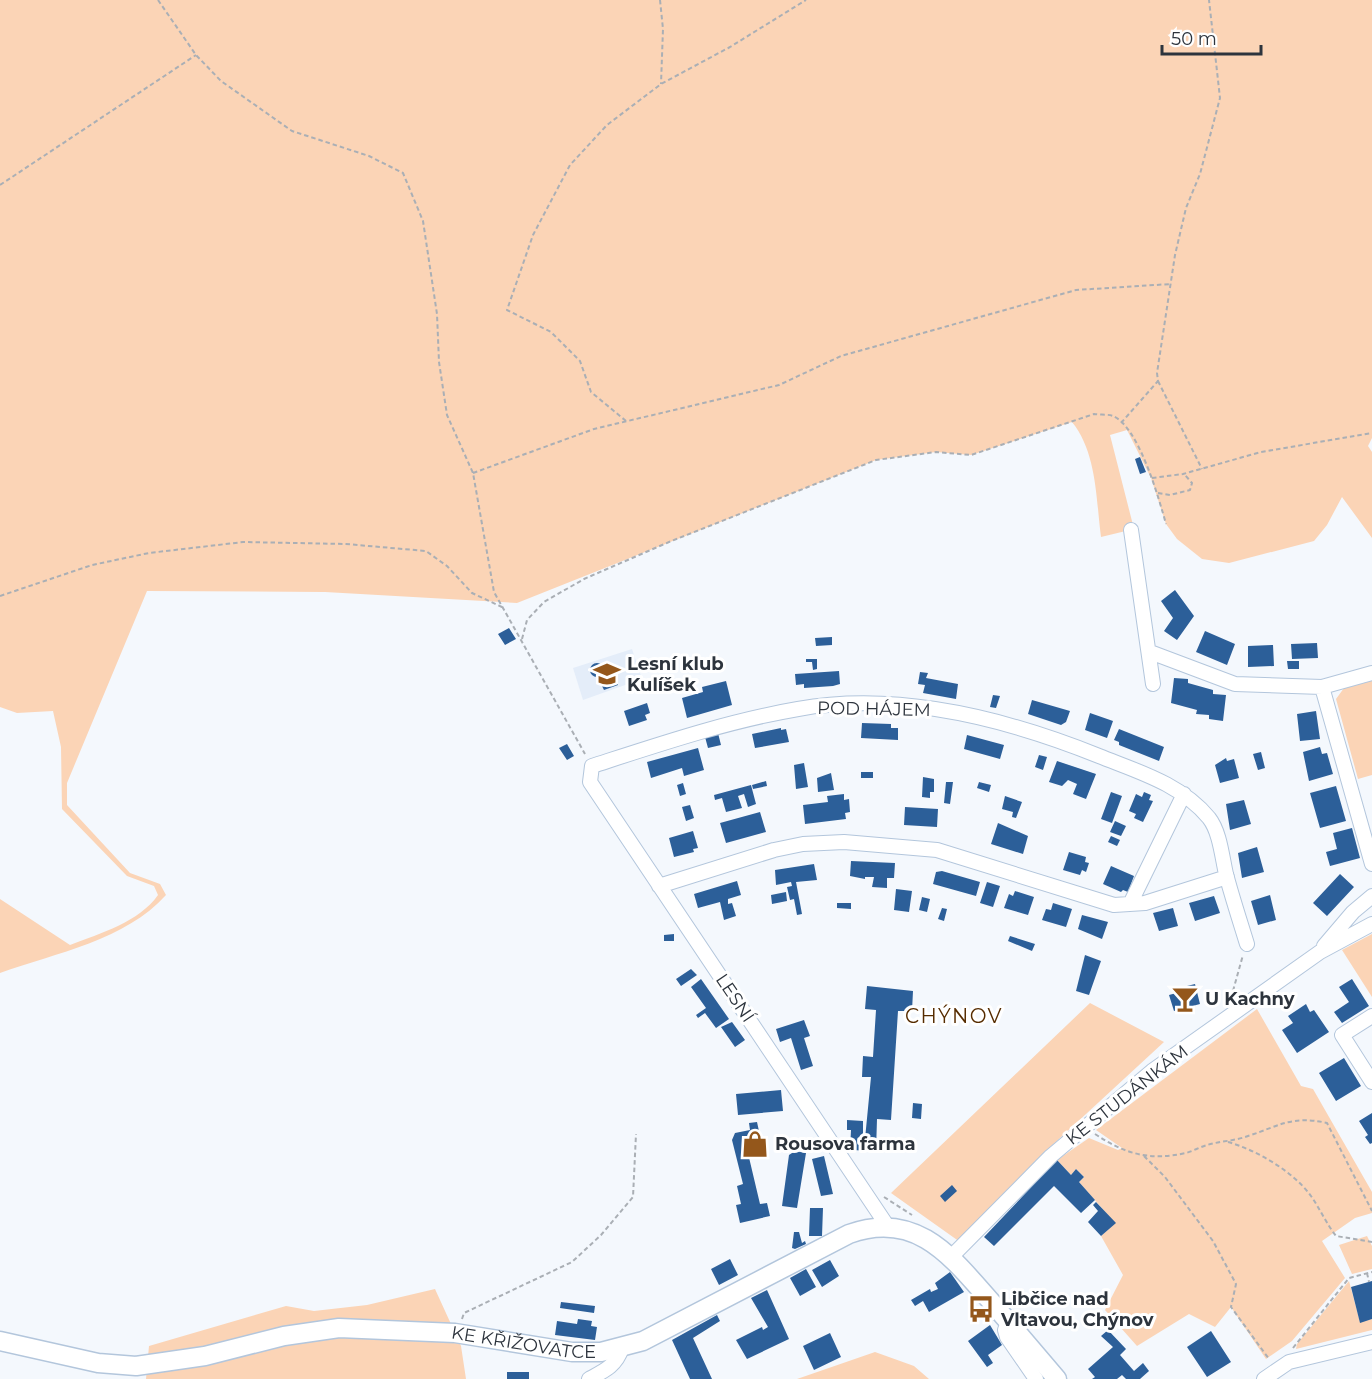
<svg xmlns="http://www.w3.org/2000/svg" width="1372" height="1379" font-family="Montserrat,sans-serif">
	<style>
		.built { fill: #e4edf9 }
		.green { fill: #fbd4b6 }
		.building { fill: #2c5f99 }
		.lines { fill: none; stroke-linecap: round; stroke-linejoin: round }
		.street-casing { stroke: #b3c6dc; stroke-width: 16 }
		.secondary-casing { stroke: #b3c6dc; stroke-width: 21 }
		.path { stroke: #aaafb5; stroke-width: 2; stroke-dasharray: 4.5 3; stroke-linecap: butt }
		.street { stroke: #fff; stroke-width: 14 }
		.secondary { stroke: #fff; stroke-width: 18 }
		.labels { text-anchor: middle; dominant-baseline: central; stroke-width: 6; stroke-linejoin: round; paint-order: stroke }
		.poi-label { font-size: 18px; font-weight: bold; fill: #2d343d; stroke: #fff; text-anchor: start }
		.street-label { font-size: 18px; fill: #2d343d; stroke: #fff }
		.neighbourhood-label { font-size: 20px; letter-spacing: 1.5px; fill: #562c00; stroke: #fff }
	</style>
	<rect width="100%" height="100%" fill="#f4f8fd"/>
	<path class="built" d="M632,649L642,679L583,700L573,668Z"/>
	<path class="green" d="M0,0H1372V438L1368,446L1372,452V538L1342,497L1327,525L1314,541L1229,563L1202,559L1177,539L1166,524L1151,478L1127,430L1110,435L1134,529L1101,537C1096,499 1097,453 1072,422L971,455L936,452L876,460L517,603L325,592L147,591L67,783V805L130,873L160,884L166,895C126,940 56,953 0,973V899L70,945C101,933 139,922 158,895L154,886L127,876L62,809L61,747L53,711L17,713L0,707Z
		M1372,679V775L1358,779L1336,699L1344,688Z
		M1372,934V997L1342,950Z
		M1090,1003L1164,1042L1047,1150L960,1242L891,1193Z
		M1257,1009L1301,1086L1313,1089L1372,1192V1213L1355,1218L1322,1241L1345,1278L1292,1341L1266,1359L1231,1307L1215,1327L1189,1314L1137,1346L1105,1310L1123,1275L1101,1236L1115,1223L1079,1182L1084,1177L1076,1169L1071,1175L1057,1160L1089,1138L1118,1150L1122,1148L1096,1130Z
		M1367,1236L1372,1246V1269L1352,1274L1339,1245Z
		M1349,1281L1360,1322L1372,1319V1330L1296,1349L1297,1344Z
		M435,1289L461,1346L466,1379H146L149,1346L286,1306L314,1311L367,1305Z
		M875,1352L914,1366L929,1379H797Z"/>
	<path class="building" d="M1140,457L1146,472L1140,474L1135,459Z
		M1175,590L1194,616L1177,640L1164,631L1173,618L1161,601Z
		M509,628L516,639L505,645L498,634Z
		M1205,631L1235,644L1227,665L1196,652Z
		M832,637V645L816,646L815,638Z
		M1317,643L1318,658L1292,659L1291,644Z
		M1273,645L1274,666L1248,667V646Z
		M806,659H817V669L813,670L812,662H806Z
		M1287,661H1299V669H1288Z
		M590 670a7 7 0 1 1 14 0a7 7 0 1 1-14 0Z
		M839,671L840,684L833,686L804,688V684L796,685L795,674Z
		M920,672L928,673L926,678L958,684L956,699L923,693L925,685L918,684Z
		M1174,678L1188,679V683L1213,690V694L1226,695L1223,721L1209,719V715L1196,714L1197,710L1171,703Z
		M617,681L618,685L604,690L602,686Z
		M726,681L732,705L687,718L682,698L703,692L702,687Z
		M993,695L1000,696L996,708L990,707Z
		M1032,700L1070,711L1066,722L1061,725L1028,714Z
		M647,703L650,713L645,715L647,720L629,726L624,711Z
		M1316,711L1320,739L1300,741L1297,714Z
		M1090,713L1113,721L1107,738L1085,730Z
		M862,723L891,724V728H898V740L861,738Z
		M781,728V730L786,729L789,742L755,748L752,734Z
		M1119,729L1164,747L1159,761L1119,745V742L1114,740Z
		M718,733L721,745L708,748L705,737Z
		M967,735L1004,745L1000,759L964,749Z
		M567,744L574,756L567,760L559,748Z
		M1320,747L1322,754L1327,753L1333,774L1309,781L1303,752Z
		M698,748L704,770L684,776L682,768L651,778L647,762Z
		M1261,752L1265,768L1258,770L1253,754Z
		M1039,755L1047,757L1043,770L1035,767Z
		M1226,758L1227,761L1234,759L1239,778L1220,783L1215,765Z
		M1057,761L1096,774L1086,799L1073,794L1077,784L1068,780L1062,786L1049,782Z
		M804,763L808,787L796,789L794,765Z
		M861,772H873V778H861Z
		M831,773L834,790L818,792L817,778Z
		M923,777L934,779V792H930V798L922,797Z
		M766,781L767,786L753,789L752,785Z
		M946,782H953L950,804L944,803Z
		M979,782L991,785L989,792L977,788Z
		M683,783L686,794L680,796L677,785Z
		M751,785L756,804L748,807L744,794L738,796L742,808L726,812L722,798L715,800L714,795Z
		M1336,786L1346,821L1320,828L1310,793Z
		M1111,792L1122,796L1112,823L1101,819Z
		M1144,792L1151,795L1149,800L1153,801L1143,822L1134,818L1136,814L1129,811L1136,794L1142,797Z
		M844,794V800L849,799L850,812L845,813L846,819L805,824L803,805L828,802L827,796Z
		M1005,796L1022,802L1016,818L1012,817L1013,812L1002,809Z
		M1244,800L1251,824L1230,830L1226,804Z
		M690,805L694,818L686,821L682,807Z
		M905,807L938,809L937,827L904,825Z
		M760,812L766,832L726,843L720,823Z
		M1115,821L1126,826L1121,836L1110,832Z
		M998,823L1028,836L1023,854L991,844Z
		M1352,828L1360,858L1330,866L1326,852L1337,849L1333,833Z
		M693,831L698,848L693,849L694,852L674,857L669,838Z
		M1111,836L1120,840L1117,846L1108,842Z
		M1257,847L1264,872L1242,878L1238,853Z
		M1069,852L1086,857L1085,862L1089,863L1086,872L1082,870L1080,875L1063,870Z
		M851,861L895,863L894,878H887V888L872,887L874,877H865V879L850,876Z
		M814,864L817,880L796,882L802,914L797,915L794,899L790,900L787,887L792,886L791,882L776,885L775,870Z
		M1111,866L1134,876L1128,892L1123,890L1121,892L1103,884Z
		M942,871L980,882L976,896L933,884L936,872Z
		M1340,874L1354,887L1327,916L1313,903Z
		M737,881L741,895L728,899V904L732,903L736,916L724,920L720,902L698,908L694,894Z
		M987,882L1000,886L993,907L980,903Z
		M896,889L912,891L909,912L894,910Z
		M1015,891L1034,897L1028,915L1004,908L1009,894L1013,896Z
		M786,892L787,901L772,904L771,895Z
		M1270,895L1276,920L1258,925L1251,901Z
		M1214,896L1220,913L1195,921L1189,903Z
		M922,897L930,899L927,912L919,910Z
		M837,903H851V909L837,908Z
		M1053,903L1072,909L1066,927L1042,920L1046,909L1051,910Z
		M942,908L947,909L944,921L938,919Z
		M1173,908L1178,926L1159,931L1153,913Z
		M1082,915L1108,922L1102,939L1078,929Z
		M674,934V941H664V935Z
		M1010,936L1035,944L1032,951L1008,941Z
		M1085,955L1101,961L1089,995L1076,991Z
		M691,969L697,975L681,986L676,979Z
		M701,979L729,1019L716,1028L705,1013L698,1018L696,1015L706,1008L691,987Z
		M1352,979L1369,1006L1342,1023L1334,1012L1349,1002L1339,987Z
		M1195,984L1200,1004L1174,1011L1169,995L1180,992L1179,988Z
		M867,986L913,991L912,1011H898L891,1120L877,1119L876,1151L850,1150L851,1130H847V1120L863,1121V1138L865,1139L871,1077H862L863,1056L873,1057L876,1010L865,1009Z
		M1306,1004L1310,1012L1314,1010L1329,1032L1297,1053L1282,1030L1293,1023L1288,1016Z
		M804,1020L810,1036L804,1038L813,1066L801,1070L791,1038L780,1042L776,1029Z
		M732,1022L745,1040L735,1047L721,1027Z
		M1344,1058L1361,1086L1336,1101L1319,1073Z
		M781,1090L783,1111L738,1115L736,1094Z
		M913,1103L922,1104L921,1119L912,1118Z
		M1372,1113V1143L1370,1144L1365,1137L1368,1135L1359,1121Z
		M757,1122L762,1145L747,1149L760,1204L767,1203L770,1216L740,1223L736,1205L741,1204L737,1186L743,1184L732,1140L735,1133L750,1130L749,1123Z
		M795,1151L806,1153L797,1208L782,1206L789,1155Z
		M824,1156L833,1194L821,1196L812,1159Z
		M1057,1160L1071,1175L1076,1169L1084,1177L1079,1182L1095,1200L1081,1213L1054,1186L994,1246L984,1237Z
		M952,1185L957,1191L945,1202L940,1196Z
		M1096,1202L1116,1223L1101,1236L1088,1222L1098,1211L1093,1205Z
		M810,1208H823L822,1236H809Z
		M794,1232H799L802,1243L805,1241L806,1244L795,1249L792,1248Z
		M730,1259L738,1275L719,1285L711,1269Z
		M830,1260L839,1276L822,1287L812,1270Z
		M806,1269L816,1287L800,1296L790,1278Z
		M950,1272L964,1292L929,1312L923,1301L915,1306L911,1300L930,1289L931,1292L938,1289L935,1283Z
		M1372,1281V1319L1360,1323L1351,1287Z
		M767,1290L789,1339L747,1359L736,1340L762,1327L763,1330L768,1327L751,1298Z
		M561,1302L595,1306L594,1313L560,1308Z
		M717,1315L720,1321L693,1338L712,1379H690L672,1340Z
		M578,1319L592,1321L591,1326L597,1327L595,1340L555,1335L557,1321L577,1324Z
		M990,1325L1002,1345L988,1355L993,1363L987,1367L968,1341Z
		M1108,1330L1126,1349L1120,1355L1134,1371L1143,1363L1149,1371L1140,1379H1126L1122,1375L1117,1379H1092L1095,1377L1088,1369L1113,1347L1101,1336Z
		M1211,1331L1231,1362L1207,1377L1187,1347Z
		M830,1333L841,1357L814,1370L803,1346Z
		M507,1372H529V1379H507Z"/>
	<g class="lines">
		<defs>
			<path id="street" d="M1131,530L1153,684
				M1150,652L1235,684L1322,687L1372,673
				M1322,687L1372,864
				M659,886L774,850L803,844L844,842L937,850L1114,905L1145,903L1227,877
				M1130,904L1184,794
				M1324,946L1353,912L1372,896
				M1372,1016L1342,1035L1372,1082
				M888,1227L590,782L592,766C660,744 728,721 798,709C898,691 1007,719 1099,756C1139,772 1181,784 1209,818C1220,832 1222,857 1226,874C1232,897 1240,921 1247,944
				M951,1257L1051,1156L1152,1071L1320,952L1372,924
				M1008,1322L1005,1330L1007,1337L1036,1379
				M589,1379C604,1371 616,1366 622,1348
				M1264,1379L1289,1362L1372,1342"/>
			<g id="secondary">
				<path id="s1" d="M0,1341L98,1363L136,1366L205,1356L284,1336L339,1328L455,1333L572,1352H601L643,1341L849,1234C918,1209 953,1259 994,1305C1015,1330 1036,1354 1057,1379"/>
			</g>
		</defs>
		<use href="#street" class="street-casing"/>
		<use href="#secondary" class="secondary-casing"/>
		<path class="path" d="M158,0L196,55L221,81L292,131L369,156L403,173L423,221L437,314L439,362L447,415L473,473L494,592L585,754
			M660,0L663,29L661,84
			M0,185L196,55
			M1158,381L1202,469
			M626,421L591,392L580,361L551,332L507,310L533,235L570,165L607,125L661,84L730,47L806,0
			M1121,423L1158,381L1157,373L1175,255L1186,208L1200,174L1220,98L1209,0
			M473,473L594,429L779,385L841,356L1076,290L1171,284
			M1152,478L1183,474L1261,452L1372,433
			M1158,493L1170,495L1190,490L1192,483L1185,475
			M0,596L92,565L149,553L243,542L346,544L426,551L447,566L472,593L502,607
			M522,639L527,620L544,602L584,579L669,542L876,460L936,452L971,455L1094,414C1100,415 1108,414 1113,416C1139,427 1159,499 1166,524
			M1231,998L1243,955
			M1095,1134C1125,1154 1149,1161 1186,1153C1193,1151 1200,1147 1207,1145C1220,1141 1235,1141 1248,1136C1279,1126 1292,1115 1327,1123L1372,1211
			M1228,1142C1256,1150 1293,1171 1311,1196C1320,1209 1326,1223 1336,1236L1372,1242
			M1144,1156L1165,1177L1213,1241L1236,1284L1231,1307L1269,1359
			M884,1197L912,1215
			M1367,1273L1369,1282
			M462,1319L464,1313L572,1262L601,1235L633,1197L636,1134
			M1293,1348L1349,1278L1372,1272"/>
		<use href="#street" class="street"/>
		<use href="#secondary" class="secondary"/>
	</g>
	<defs>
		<symbol id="school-bare" viewBox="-9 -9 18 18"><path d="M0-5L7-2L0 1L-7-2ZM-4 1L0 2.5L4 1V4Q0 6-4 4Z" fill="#94571b" stroke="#fff" stroke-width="2.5" paint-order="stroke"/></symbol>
		<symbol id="bar-bare" viewBox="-9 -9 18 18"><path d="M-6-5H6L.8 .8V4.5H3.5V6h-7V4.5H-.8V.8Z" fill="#94571b" stroke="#fff" stroke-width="2.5" paint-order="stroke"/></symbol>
		<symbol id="shop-bare" viewBox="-9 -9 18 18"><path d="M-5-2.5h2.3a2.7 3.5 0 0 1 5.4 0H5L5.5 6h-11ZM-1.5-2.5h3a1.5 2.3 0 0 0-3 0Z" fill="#94571b" stroke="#fff" stroke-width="2.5" paint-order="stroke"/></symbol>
		<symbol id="bus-bare" viewBox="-9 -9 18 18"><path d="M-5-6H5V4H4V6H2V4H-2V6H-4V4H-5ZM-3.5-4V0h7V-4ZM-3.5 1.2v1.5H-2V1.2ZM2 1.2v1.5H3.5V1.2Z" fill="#94571b" stroke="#fff" stroke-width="2.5" paint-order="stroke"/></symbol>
	</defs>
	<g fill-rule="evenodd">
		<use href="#school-bare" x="588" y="655" width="38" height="38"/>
		<use href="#bar-bare" x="1166" y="980" width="38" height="38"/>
		<use href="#shop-bare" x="736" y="1125" width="38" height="38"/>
		<use href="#bus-bare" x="962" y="1290" width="38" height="38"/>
	</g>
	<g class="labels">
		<g class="poi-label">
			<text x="627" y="664">Lesní klub<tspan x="627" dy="21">Kulíšek</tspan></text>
			<text x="1205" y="999">U Kachny</text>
			<text x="775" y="1144">Rousova farma</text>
			<text x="1001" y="1299">Libčice nad<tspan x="1001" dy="21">Vltavou, Chýnov</tspan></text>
		</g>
		<g class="street-label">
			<text transform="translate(874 709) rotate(1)">POD HÁJEM</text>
			<text transform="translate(735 998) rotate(56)">LESNÍ</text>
			<text transform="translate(1127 1095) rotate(-38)">KE STUDÁNKÁM</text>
			<text stroke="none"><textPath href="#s1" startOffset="531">KE KŘIŽOVATCE</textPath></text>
		</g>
		<g class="neighbourhood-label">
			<text x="954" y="1016">CHÝNOV</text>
		</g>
	</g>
	<path d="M1162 45v9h99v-9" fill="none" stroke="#2d343d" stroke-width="3"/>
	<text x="1171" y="45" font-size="18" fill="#2d343d" stroke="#ffffff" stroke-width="4.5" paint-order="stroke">50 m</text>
</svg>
